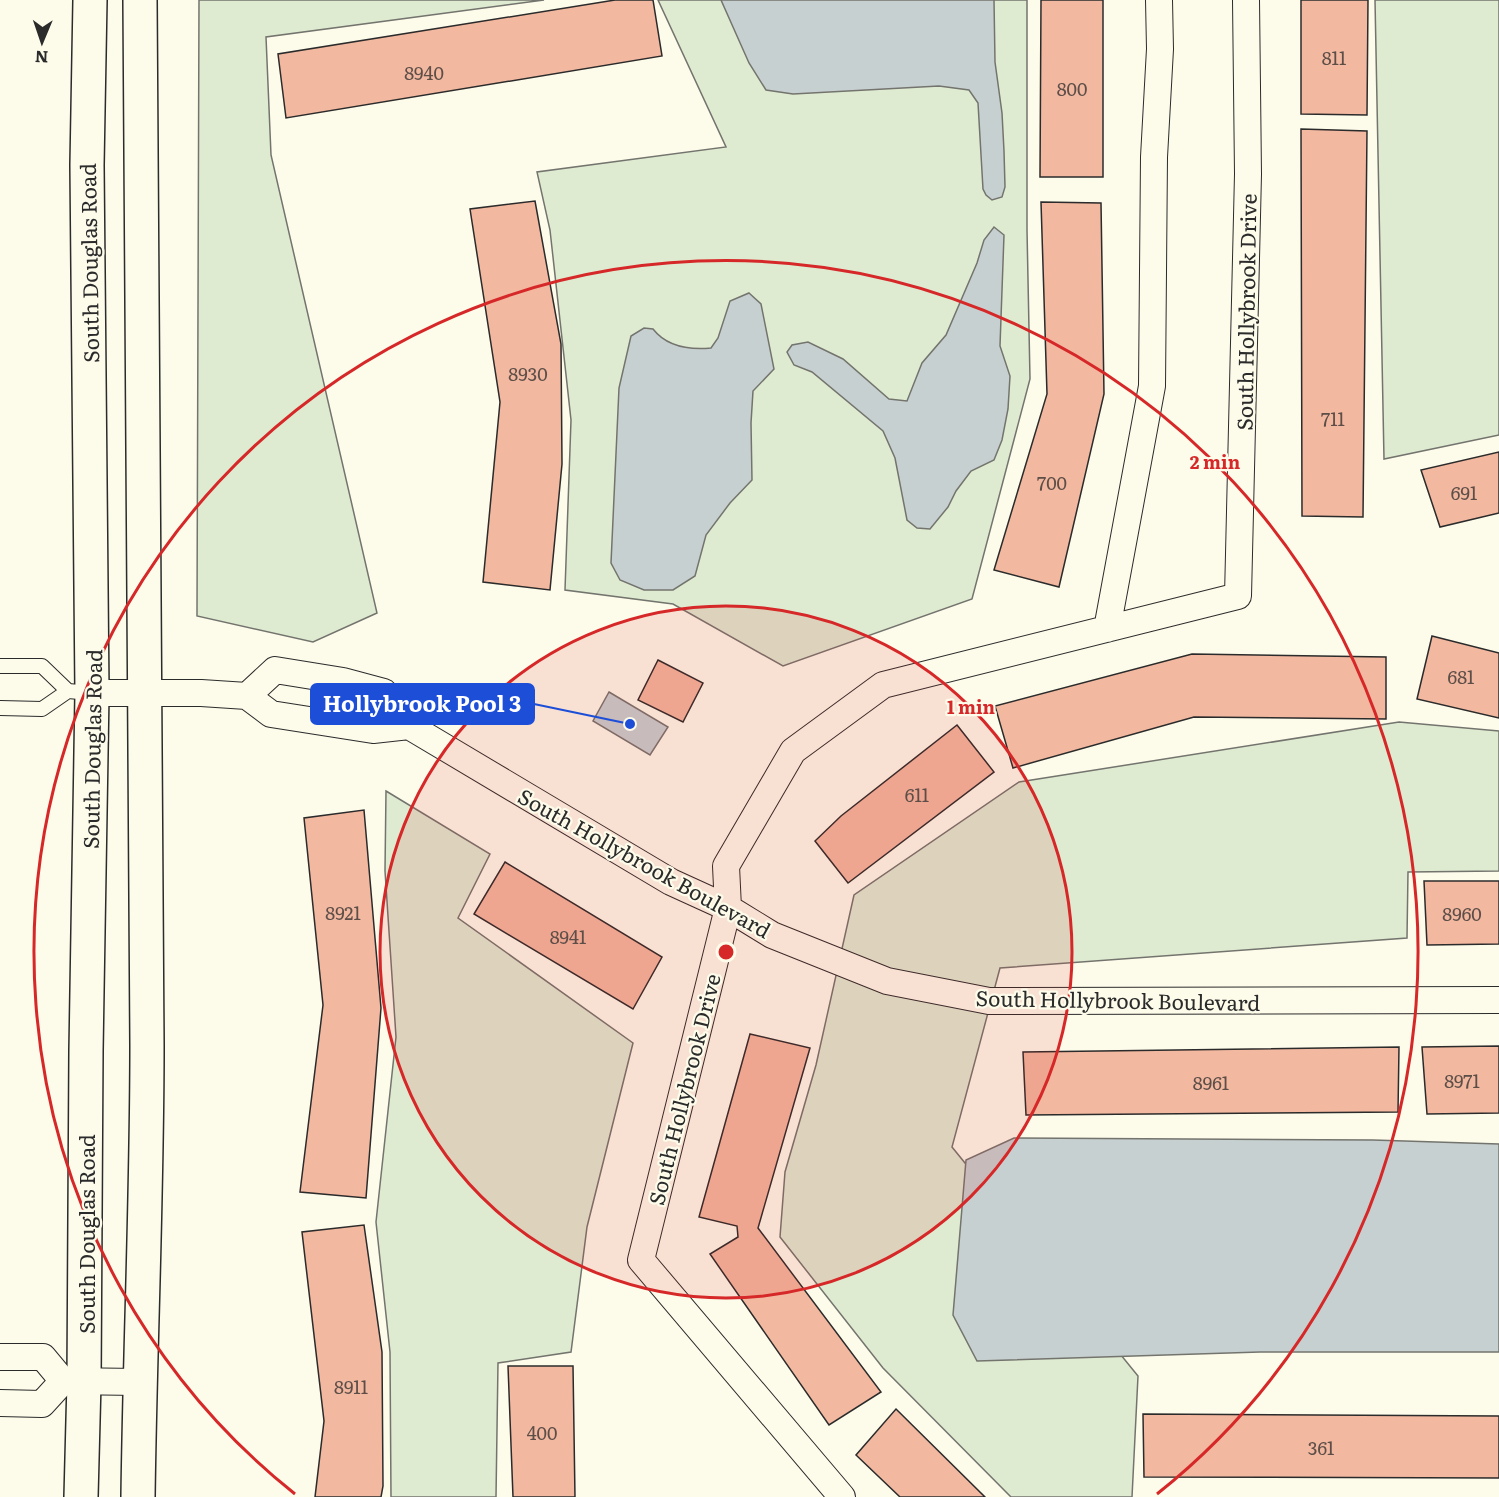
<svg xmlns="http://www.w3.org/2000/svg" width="1499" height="1497" font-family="Literata,serif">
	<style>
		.green { fill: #deebd1; stroke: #74746e; stroke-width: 1.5 }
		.water { fill: #c7d0d0; stroke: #74746e; stroke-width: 1.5 }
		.building { fill: #f2b8a0; stroke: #2b2b2b; stroke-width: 1.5 }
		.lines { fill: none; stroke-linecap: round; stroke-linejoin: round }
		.service-casing { stroke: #2b2b2b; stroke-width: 16 }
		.minor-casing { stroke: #2b2b2b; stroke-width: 28 }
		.secondary-casing { stroke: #2b2b2b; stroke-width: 36 }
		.service { stroke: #fdfbea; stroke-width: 14 }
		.minor { stroke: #fdfbea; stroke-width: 26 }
		.secondary { stroke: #fdfbea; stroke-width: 33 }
		.ring { fill: none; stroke: #d62828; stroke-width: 3 }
		.labels { text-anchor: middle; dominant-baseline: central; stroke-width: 4.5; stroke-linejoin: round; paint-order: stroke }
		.number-label { font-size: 18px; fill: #5d4e48 }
		.street-label { font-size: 21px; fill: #2b2b2b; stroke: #fdfbea }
		.centre { fill: #d62828; stroke: #fdfbea; stroke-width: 3 }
		.ring-label { font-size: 18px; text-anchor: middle; font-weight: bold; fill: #d62828; stroke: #fdfbea; stroke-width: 4.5; stroke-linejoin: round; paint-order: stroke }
		.leader { fill: none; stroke: #1d4ed8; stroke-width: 2 }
		.callout-dot { fill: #1d4ed8; stroke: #fdfbea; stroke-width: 2 }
		.callout { fill: #1d4ed8; stroke: #1d4ed8; stroke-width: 2 }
		.callout-label { font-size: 22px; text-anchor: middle; font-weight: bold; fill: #fff }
	</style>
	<rect width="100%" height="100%" fill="#fdfbea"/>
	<path class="green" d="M199,0H544L266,37L271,155L377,613L313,642L197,616Z
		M658,0H1027V230L1030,379L972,599L783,666L673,604L565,590L571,420L550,230L537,172L726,147Z
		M1375,0H1499V435L1384,459Z
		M1399,722L1499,731V871L1408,872L1407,938L1000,968L952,1147L1138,1376L1132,1497H1011L883,1368L780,1237L785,1172L816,1065L854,895L1019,782Z
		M386,791L490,854L458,918L633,1043L587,1227L571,1352L498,1363L496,1497H391L390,1352L376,1222L396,1037L385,871Z"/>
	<path class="water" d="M721,0H994L995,62L1002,113L1004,151L1005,187L1002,197L992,200L986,195L983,189L978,103L969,90L939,86L793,94L766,90L749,63Z
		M994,227L1004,235L1000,346L1010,376L1008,409L1002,440L994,460L971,471L956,491L948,507L930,529L917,528L907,520L895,458L883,431L812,372L794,365L787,352L792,345L808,342L843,359L889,399L907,401L922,363L946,335L977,263L984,240Z
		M749,293L761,304L774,369L753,391L751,423L752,480L730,503L706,535L695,576L673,590H644L620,580L611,563L619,388L631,336L644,328L653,329C667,347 689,350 711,348L718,338L730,301Z
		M609,692L668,727L650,755L593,721Z
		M1014,1138L1373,1140L1499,1144V1352H1260L977,1361L953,1315L966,1160Z"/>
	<path class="building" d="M615,0H653L662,56L286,118L278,54Z
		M1041,0H1103V177H1040Z
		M1301,0H1368L1367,115L1301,114Z
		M1301,129L1367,131L1363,517L1302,516Z
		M535,201L561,344L562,464L550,590L483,582L500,402L470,209Z
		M1041,202L1101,203L1104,394L1059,587L994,570L1047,394Z
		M1499,452V513L1440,527L1421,470Z
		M1432,636L1499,653V718L1417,699Z
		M1192,654L1386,657V719L1194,717L1013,768L995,706Z
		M658,660L703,683L683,722L638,700Z
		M957,725L994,772L848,883L815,841L841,816Z
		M364,810L381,1008L366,1198L300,1192L323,1005L304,818Z
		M505,862L662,957L633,1009L474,914Z
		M1424,881H1499V944L1427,945Z
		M750,1034L810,1048L758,1228L881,1392L829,1425L710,1254L738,1237L737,1226L699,1217Z
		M1499,1046V1113L1427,1114L1422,1047Z
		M1399,1047L1398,1112L1026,1115L1023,1052Z
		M364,1225L382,1352L383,1486L381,1497H315L324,1421L302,1232Z
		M508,1366H573L575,1497H513Z
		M896,1409L985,1497H900L856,1455Z
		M1143,1414L1499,1416V1478L1144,1477Z"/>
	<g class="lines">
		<defs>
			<path id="service" d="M0,666H42L68,691
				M0,708L42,709L68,691L91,693"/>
			<path id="minor" d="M1107,629L1152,386L1154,157L1160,49L1159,0
				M92,693H201L247,696L271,714L373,730L409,726
				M247,696L275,670L343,681L384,692L409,726L671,882L728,908L772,935L887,981L989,1001L1499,1000
				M0,1357H43L63,1381L139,1382
				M0,1403L42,1404L63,1381
				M842,1497L641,1260L728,908L726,866L793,751L883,685L1238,596L1248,174L1246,0"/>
			<path id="secondary" d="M81,1497L84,1382L86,1051L92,693L87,165L90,0
				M138,1497C140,1347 147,1196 147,1046C147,697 140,349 140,0"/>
		</defs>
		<use href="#service" class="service-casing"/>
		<use href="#minor" class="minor-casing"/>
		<use href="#secondary" class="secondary-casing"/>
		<use href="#service" class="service"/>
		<use href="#minor" class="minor"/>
		<use href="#secondary" class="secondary"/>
	</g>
	<circle cx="726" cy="952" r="346" fill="#d62828" fill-opacity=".12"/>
	<g class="ring">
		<circle cx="726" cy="952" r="346"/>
		<path d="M295 1494A692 692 0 1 1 1157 1494"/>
	</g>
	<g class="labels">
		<g class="number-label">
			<text x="1334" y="57">811</text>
			<text x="424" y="72">8940</text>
			<text x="1072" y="88">800</text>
			<text x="528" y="373">8930</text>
			<text x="1333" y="418">711</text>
			<text x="1052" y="482">700</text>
			<text x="1464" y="492">691</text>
			<text x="1461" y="676">681</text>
			<text x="917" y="794">611</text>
			<text x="343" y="912">8921</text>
			<text x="1462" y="913">8960</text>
			<text x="568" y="936">8941</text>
			<text x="1462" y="1080">8971</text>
			<text x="1211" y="1082">8961</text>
			<text x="351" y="1386">8911</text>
			<text x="542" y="1432">400</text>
			<text x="1321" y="1447">361</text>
		</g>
		<g class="street-label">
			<text transform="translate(88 263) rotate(-91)">South Douglas Road</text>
			<text transform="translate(1245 312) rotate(-89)">South Hollybrook Drive</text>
			<text transform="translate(91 749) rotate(-89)">South Douglas Road</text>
			<text transform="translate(645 862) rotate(29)">South Hollybrook Boulevard</text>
			<text transform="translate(1118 999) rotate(1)">South Hollybrook Boulevard</text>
			<text transform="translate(683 1089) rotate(-76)">South Hollybrook Drive</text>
			<text transform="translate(85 1234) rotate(-90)">South Douglas Road</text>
		</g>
	</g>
	<circle cx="726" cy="952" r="9" class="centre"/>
	<g class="ring-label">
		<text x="1215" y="469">2 min</text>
		<text x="971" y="714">1 min</text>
	</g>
	<path class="leader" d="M630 724L534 704"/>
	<circle class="callout-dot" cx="630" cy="724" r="6"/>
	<rect class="callout" x="311" y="684" width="223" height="40" rx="6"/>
	<g class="callout-label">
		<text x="422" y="712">Hollybrook Pool 3</text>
	</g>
	<g transform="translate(42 42) rotate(182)" stroke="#fdfbea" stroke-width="4.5" paint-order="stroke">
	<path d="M0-4.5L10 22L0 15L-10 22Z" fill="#2b2b2b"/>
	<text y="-9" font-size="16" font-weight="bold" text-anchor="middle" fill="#2b2b2b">N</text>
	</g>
</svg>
